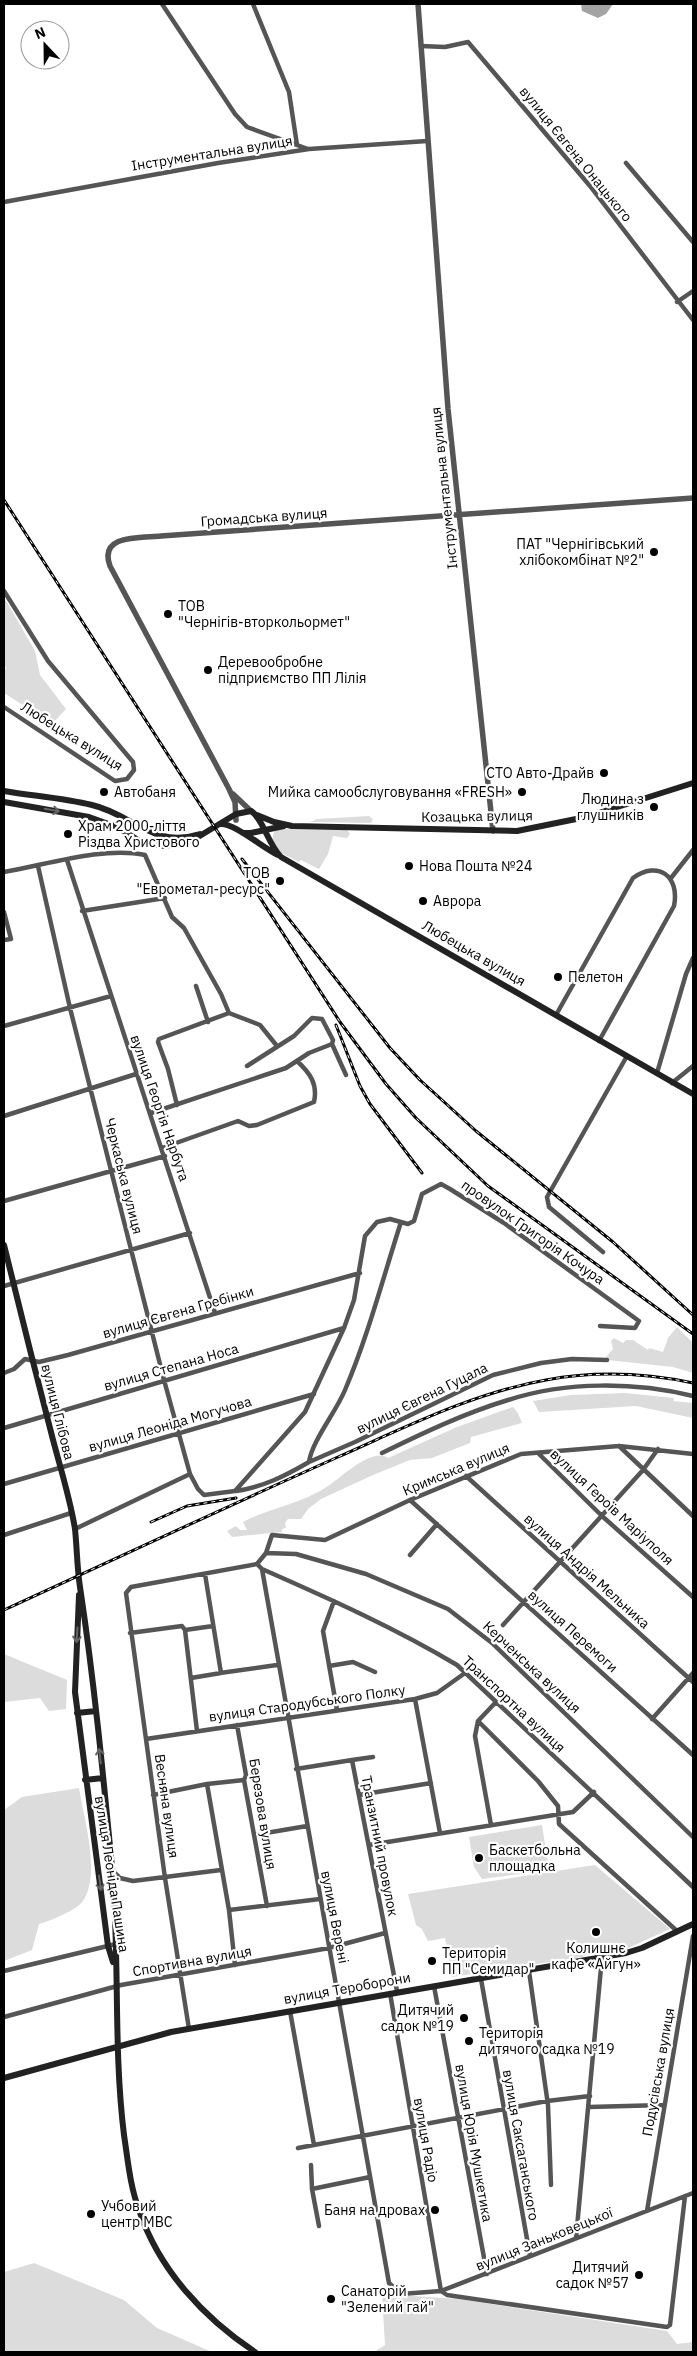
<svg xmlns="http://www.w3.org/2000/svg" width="697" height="2356" font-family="'IBM Plex Sans',sans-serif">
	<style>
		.green { fill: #dcdcdc }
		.water { fill: #a3a3a3 }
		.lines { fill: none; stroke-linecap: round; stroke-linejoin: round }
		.minor { stroke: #555; stroke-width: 4.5 }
		.tertiary { stroke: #555; stroke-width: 5.5 }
		.secondary { stroke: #222; stroke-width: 6 }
		.rail-casing { stroke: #000; stroke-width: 3 }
		.rail { stroke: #fff; stroke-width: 1; stroke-dasharray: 4; stroke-linecap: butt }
		.oneway { stroke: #646464 }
		.poi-dot { fill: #000; stroke: #fff; stroke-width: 2 }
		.labels { text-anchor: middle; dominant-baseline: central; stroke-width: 4.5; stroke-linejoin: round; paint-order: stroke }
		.street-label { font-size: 14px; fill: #000; stroke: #fff }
		.poi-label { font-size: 14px; fill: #000; stroke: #fff; text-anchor: start }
	</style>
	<rect width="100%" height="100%" fill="#fff"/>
	<path class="green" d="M4,597L35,651L40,675L66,709L52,724L4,693V672L6,668L4,663Z
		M369,816L373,819L371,823L310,822L317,819Z
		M279,829L347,830L350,834L347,838L333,836L328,854L319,869L301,860L299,862L281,853L272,840L274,832Z
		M677,1327L693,1343V1373L673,1367L607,1360L606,1357L613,1349L611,1341L614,1338L623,1343L626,1340H633L648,1350L649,1348L663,1352L668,1338Z
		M625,1393L674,1398L673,1401L693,1403V1418L636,1406L539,1412L533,1401L571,1395Z
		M513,1407L518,1413L522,1423L471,1437L470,1443L432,1458L410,1460L373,1475L321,1499L308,1509L301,1519H288L285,1523L286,1528L282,1529V1532L232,1537L227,1531L236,1526L240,1530H247L243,1522C272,1507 306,1503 332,1483C345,1474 373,1447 388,1458L457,1427Z
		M4,1654L67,1680L66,1709L49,1711L40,1698L4,1702Z
		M79,1788C84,1819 101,1874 83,1901C77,1910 50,1921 39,1924L32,1950L4,1961V1810L22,1797Z
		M542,1825L549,1870L482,1879L474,1867L469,1837Z
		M595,1865L670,1929L624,1950L614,1947L599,1949L582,1957L452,1977L445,1938L428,1941L422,1929L416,1925L408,1894Z
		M34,2263L124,2300L157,2328L212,2352H4V2272Z
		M382,2294L458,2299L667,2331L677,2344L693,2342V2352H374L385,2345Z"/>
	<path class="water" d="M581,4H613L606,14L598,18L582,11Z"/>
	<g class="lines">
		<path class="minor" d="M162,4L235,114L247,127L308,149
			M253,4L289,92L297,145
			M421,46L445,47L468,42L590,186L693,320
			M626,163L693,242
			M4,202L218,163L309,149L427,141
			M677,302L693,291
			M4,591L48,661L133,762L134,770L127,779L115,781L4,707
			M67,860L215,1313
			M38,866L70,1008L164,1380L190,1474L198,1489L204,1495L235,1491L305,1412L344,1328L354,1300L365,1236L377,1222L390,1219L408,1224L414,1221L422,1194L441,1184L450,1189L504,1223L639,1321L635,1328L600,1326
			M4,872C46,865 103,846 145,855L172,917L184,928L221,994L229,1013
			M671,878L693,850
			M82,911L165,898
			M4,940L11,939L4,912
			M196,986L208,1022
			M556,1015L633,878C658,860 680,876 674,906L599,1041
			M4,1026L111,996
			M247,1066L294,1036L312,1018L322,1019L333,1040L332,1044
			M657,1073L686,974L693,958
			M672,1083L693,1066
			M177,1105L168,1069L158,1042L159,1039L229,1013L260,1025L277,1046
			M151,1113L286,1068L309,1053L332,1044L346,1075
			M4,1116L136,1074
			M162,1148L238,1121L249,1126L257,1125L314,1102C318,1084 310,1073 297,1061
			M4,1201L165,1156
			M603,1252L549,1207L547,1197L627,1056
			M4,1286L190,1233
			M4,1373L14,1369L25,1359L39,1362L68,1355L360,1273
			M4,1428L344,1328
			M619,1446L693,1516
			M382,1453C423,1433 465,1413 508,1400C567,1381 635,1382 693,1396
			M538,1453L602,1516L693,1597
			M693,1454L619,1446L521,1454L410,1500L325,1540L272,1535L266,1553L257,1564L262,1569C328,1598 395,1628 457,1665L693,1887
			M309,1462L355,1442L493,1375L541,1363L572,1359L607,1360
			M466,1476L693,1682
			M4,1484L314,1394
			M236,1491C263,1487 285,1476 309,1462C312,1441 336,1412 345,1390C368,1336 383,1278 401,1222
			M410,1500L693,1755
			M75,1529L190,1474
			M4,1535L71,1513
			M266,1553L296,1554L366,1574L448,1609L492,1643L693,1837
			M410,1555L437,1524
			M262,1569L389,2283L401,2294L441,2291L693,2193
			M334,1601L323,1631L337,1710
			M503,1625L643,1470L658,1449
			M130,1633L182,1626L185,1630
			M329,1666L353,1662L375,1672
			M220,1673L277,1665
			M191,1678L221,1673L205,1574
			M415,1699L440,1833
			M652,1719L693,1673
			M478,1721L538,1781L558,1806L559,1824L677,1931
			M478,1721L475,1736L491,1825
			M478,1721L496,1702
			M237,1725L246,1775L244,1780L267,1906
			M197,1731L185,1630L213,1626
			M146,1739L415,1699L437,1693L465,1673
			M352,1760L373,1757
			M296,1769L352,1760L397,1991
			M207,1784L229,1910L235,1965
			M153,1795L207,1784L244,1780
			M359,1795L431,1783
			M254,1835L307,1826
			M369,1845L573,1812L594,1792
			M113,1871L120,1878L133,1881L221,1870
			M229,1910L320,1899
			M4,1971L116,1944
			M529,1971L548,2105L551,2185
			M481,1979L530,2256
			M434,1986L487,2274
			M390,1993L441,2291L447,2295L667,2327L670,2325L685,2196
			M290,2011L314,2145
			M4,2017L121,1985L329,1948L385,1933
			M189,2029L165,1878L126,1593L131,1587L257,1564
			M589,2107L664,2105
			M298,2148L547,2101L590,2096
			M311,2165L312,2189
			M647,2211L693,1936
			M319,2226L312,2189L370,2177
			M576,2238L602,1957"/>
		<path class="tertiary" d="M418,4L448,409L493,831
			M233,794L251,811
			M236,820L235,802L229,789L110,566C98,534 141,538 161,536L693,498"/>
		<path class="secondary" d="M4,791C33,796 63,798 92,805C132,814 153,849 200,834
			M4,802L89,817L117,827L143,843L165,846L193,840L236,814L251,811C262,817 268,844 281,857L693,1094
			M257,815L274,822L292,826L517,831L586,817L693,783
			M220,824C233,822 263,848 278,855
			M243,833H251L284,826
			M4,1245C19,1307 35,1370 51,1432C59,1464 70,1497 75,1529C77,1548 77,1568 80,1587C94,1680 103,1773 112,1867C120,1956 113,2046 124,2135C128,2161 130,2186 139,2210C159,2270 204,2318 255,2352
			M79,1595L75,1692L108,1946L113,1962
			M77,1713L96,1711
			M85,1780L103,1778
			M4,2078L171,2032L626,1953L642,1948L693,1924"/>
		<defs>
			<path id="rail" d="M4,500L340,1022L386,1084L416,1118L488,1186L693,1334
				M242,859L390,1048L420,1080L476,1131L613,1242L693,1315
				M336,1025L360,1086L370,1104L422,1173
				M151,1522L187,1506L236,1498
				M4,1610C115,1559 226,1507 338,1457C406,1427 473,1393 546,1380C594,1371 646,1373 693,1383"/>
		</defs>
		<use href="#rail" class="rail-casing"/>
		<use href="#rail" class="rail"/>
	</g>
	<defs><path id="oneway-shaft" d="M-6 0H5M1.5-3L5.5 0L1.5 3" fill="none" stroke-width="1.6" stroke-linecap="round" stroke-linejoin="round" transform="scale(1.25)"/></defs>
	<g class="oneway">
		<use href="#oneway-shaft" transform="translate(52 810) rotate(9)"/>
		<use href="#oneway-shaft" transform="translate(77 1635) rotate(93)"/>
		<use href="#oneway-shaft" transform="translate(100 1756) rotate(-96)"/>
		<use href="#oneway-shaft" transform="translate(100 1883) rotate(82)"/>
	</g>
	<g class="poi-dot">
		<circle cx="654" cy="552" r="5"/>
		<circle cx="168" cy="614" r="5"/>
		<circle cx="208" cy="670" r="5"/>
		<circle cx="604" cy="773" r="5"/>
		<circle cx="104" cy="792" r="5"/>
		<circle cx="522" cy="792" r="5"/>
		<circle cx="654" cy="807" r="5"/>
		<circle cx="68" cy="834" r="5"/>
		<circle cx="409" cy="866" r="5"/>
		<circle cx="280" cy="881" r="5"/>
		<circle cx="423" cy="901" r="5"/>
		<circle cx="558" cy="977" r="5"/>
		<circle cx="479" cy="1858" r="5"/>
		<circle cx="596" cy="1932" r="5"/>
		<circle cx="432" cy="1961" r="5"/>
		<circle cx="464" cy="2018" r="5"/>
		<circle cx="469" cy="2041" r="5"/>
		<circle cx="435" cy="2210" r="5"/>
		<circle cx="91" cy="2214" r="5"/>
		<circle cx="639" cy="2275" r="5"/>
		<circle cx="331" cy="2299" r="5"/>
	</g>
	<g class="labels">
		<g class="street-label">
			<text transform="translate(212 153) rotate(-9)">Інструментальна вулиця</text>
			<text transform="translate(576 154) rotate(51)">вулиця Євгена Онацького</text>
			<text transform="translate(444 488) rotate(-96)">Інструментальна вулиця</text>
			<text transform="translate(264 517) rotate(-4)">Громадська вулиця</text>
			<text transform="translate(72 736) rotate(32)">Любецька вулиця</text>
			<text transform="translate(477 816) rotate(-1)">Козацька вулиця</text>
			<text transform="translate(474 953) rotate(30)">Любецька вулиця</text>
			<text transform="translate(160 1108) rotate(71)">вулиця Георгія Нарбута</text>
			<text transform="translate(124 1176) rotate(76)">Черкаська вулиця</text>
			<text transform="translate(533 1232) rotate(35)">провулок Григорія Кочура</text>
			<text transform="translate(178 1312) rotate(-16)">вулиця Євгена Гребінки</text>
			<text transform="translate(171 1367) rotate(-16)">вулиця Степана Носа</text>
			<text transform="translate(422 1398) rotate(-26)">вулиця Євгена Гуцала</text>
			<text transform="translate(58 1412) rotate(76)">вулиця Глібова</text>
			<text transform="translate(170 1424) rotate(-16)">вулиця Леоніда Могучова</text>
			<text transform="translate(456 1469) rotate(-23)">Кримська вулиця</text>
			<text transform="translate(612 1507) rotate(43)">вулиця Героїв Маріуполя</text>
			<text transform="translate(587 1571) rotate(42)">вулиця Андрія Мельника</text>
			<text transform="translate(573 1631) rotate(42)">вулиця Перемоги</text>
			<text transform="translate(532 1667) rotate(43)">Керченська вулиця</text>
			<text transform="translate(307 1703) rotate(-8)">вулиця Стародубського Полку</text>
			<text transform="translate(514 1704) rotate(43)">Транспортна вулиця</text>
			<text transform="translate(167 1806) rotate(82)">Весняна вулиця</text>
			<text transform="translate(263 1814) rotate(81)">Березова вулиця</text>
			<text transform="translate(380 1846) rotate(79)">Транзитний провулок</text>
			<text transform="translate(112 1874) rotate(81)">вулиця Леоніда Пашина</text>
			<text transform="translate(335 1917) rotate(79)">вулиця Верені</text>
			<text transform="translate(192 1961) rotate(-10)">Спортивна вулиця</text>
			<text transform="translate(347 1988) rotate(-10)">вулиця Тероборони</text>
			<text transform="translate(658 2072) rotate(-80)">Подусівська вулиця</text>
			<text transform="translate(426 2140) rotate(80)">вулиця Радіо</text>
			<text transform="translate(474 2143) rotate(80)">вулиця Юрія Мушкетика</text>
			<text transform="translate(521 2145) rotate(80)">вулиця Саксаганського</text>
			<text transform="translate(544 2239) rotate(-22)">вулиця Заньковецької</text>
		</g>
		<g class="poi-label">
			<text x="644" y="544" text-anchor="end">ПАТ "Чернігівський<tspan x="644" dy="16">хлібокомбінат №2"</tspan></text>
			<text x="178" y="606">ТОВ<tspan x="178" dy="16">"Чернігів-вторкольормет"</tspan></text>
			<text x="218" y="662">Деревообробне<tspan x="218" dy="16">підприємство ПП Лілія</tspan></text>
			<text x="594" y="773" text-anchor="end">СТО Авто-Драйв</text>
			<text x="114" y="792">Автобаня</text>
			<text x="512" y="792" text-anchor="end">Мийка самообслуговування «FRESH»</text>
			<text x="644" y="799" text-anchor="end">Людина з<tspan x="644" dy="16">глушників</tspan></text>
			<text x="78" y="826">Храм 2000-ліття<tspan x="78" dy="16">Різдва Христового</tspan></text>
			<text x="419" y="866">Нова Пошта №24</text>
			<text x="270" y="873" text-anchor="end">ТОВ<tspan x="270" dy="16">"Еврометал-ресурс"</tspan></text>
			<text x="433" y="901">Аврора</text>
			<text x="568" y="977">Пелетон</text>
			<text x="489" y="1850">Баскетбольна<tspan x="489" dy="16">площадка</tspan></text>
			<text x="596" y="1948" text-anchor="middle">Колишнє<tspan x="596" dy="16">кафе «Айгун»</tspan></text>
			<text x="442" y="1953">Територія<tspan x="442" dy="16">ПП "Семидар"</tspan></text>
			<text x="454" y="2010" text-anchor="end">Дитячий<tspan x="454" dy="16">садок №19</tspan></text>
			<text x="479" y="2033">Територія<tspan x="479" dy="16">дитячого садка №19</tspan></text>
			<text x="101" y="2206">Учбовий<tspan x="101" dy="16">центр МВС</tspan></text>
			<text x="425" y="2210" text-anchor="end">Баня на дровах</text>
			<text x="629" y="2267" text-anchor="end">Дитячий<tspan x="629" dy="16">садок №57</tspan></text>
			<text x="341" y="2291">Санаторій<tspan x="341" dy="16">"Зелений гай"</tspan></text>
		</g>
	</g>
	<rect width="697" height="2356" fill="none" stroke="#000000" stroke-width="10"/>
	<g transform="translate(45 45) rotate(338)"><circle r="24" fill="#ffffff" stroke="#999999"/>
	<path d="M0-4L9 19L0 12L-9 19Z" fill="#000000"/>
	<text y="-8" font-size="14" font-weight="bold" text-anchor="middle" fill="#000000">N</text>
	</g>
</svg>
